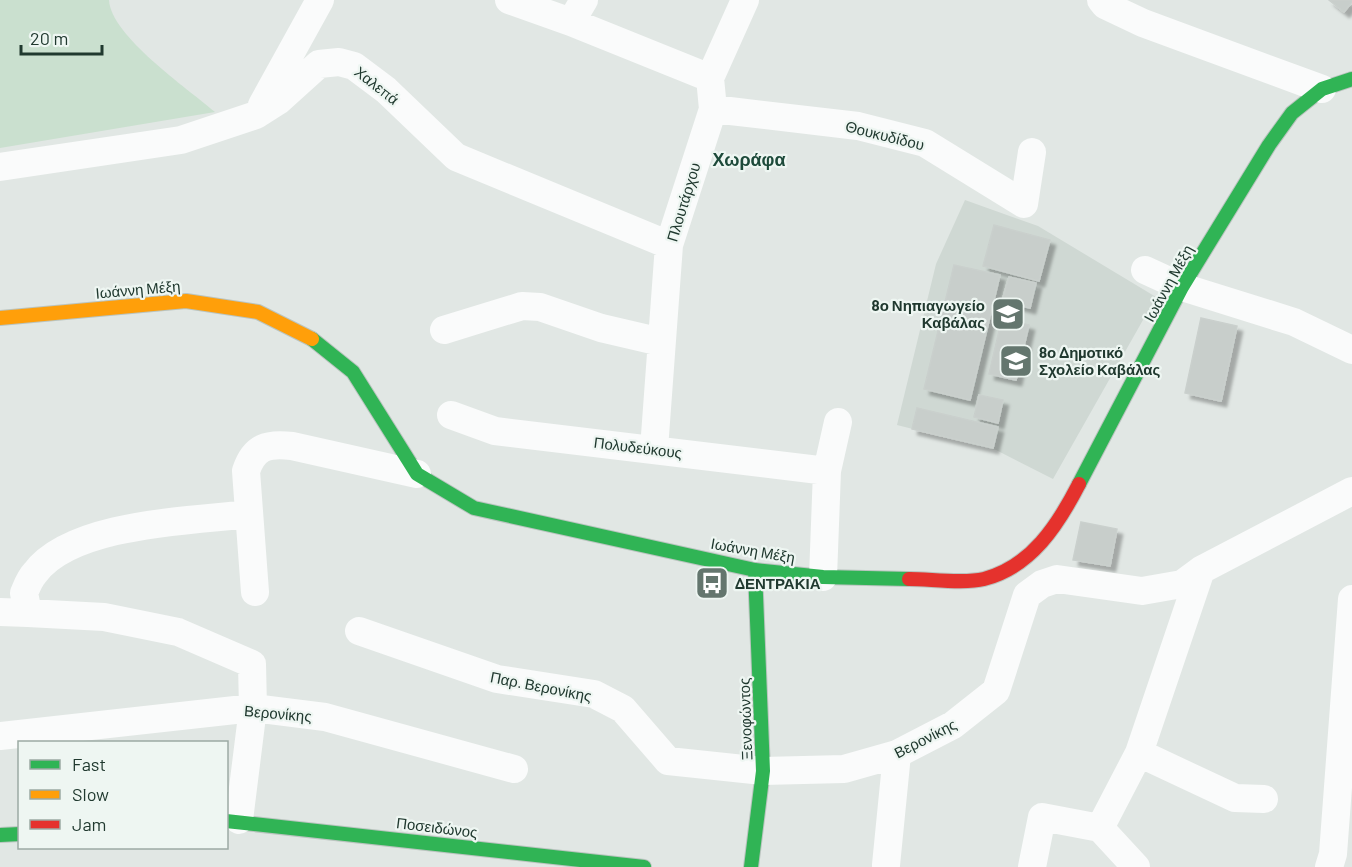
<svg xmlns="http://www.w3.org/2000/svg" width="1352" height="867" font-family="Barlow,sans-serif">
	<style>
		.built { fill: #cfd8d3 }
		.green { fill: #cae0cf }
		.building { fill: #c8cecb; stroke: #cad0cd; stroke-width: 1.5; filter: url(#shadow) }
		.lines { fill: none; stroke-linecap: round; stroke-linejoin: round }
		.fast-casing { stroke: #bac4bf; stroke-width: 16 }
		.slow-casing { stroke: #bac4bf; stroke-width: 16 }
		.jam-casing { stroke: #bac4bf; stroke-width: 16 }
		.street { stroke: #fafbfb; stroke-width: 28 }
		.fast { stroke: #30b455; stroke-width: 14 }
		.slow { stroke: #ff9f0a; stroke-width: 14 }
		.jam { stroke: #e5322d; stroke-width: 14 }
		.labels { text-anchor: middle; dominant-baseline: central; stroke-width: 4.5; stroke-linejoin: round; paint-order: stroke }
		.street-label { font-size: 15px; fill: #20392f; stroke: #eef6f2 }
		.poi-label { font-size: 15px; font-weight: bold; fill: #20392f; stroke: #eef6f2; text-anchor: start }
		.quarter-label { font-size: 18px; font-weight: bold; fill: #1d4a3a; stroke: #eef6f2 }
	</style>
	<defs>
		<filter id="shadow"><feDropShadow dx="5.5" dy="5.5" stdDeviation="1.5" flood-color="#0004"/></filter>
	</defs>
	<rect width="100%" height="100%" fill="#e1e7e4"/>
	<path class="built" d="M965,200L1038,226L1156,297L1053,479L996,450L897,425L936,264Z"/>
	<path class="green" d="M0,0H109C111,36 187,88 215,112L0,148Z"/>
	<path class="building" d="M1329,0H1352V2L1344,12Z
		M994,225L1050,240L1039,281L983,266Z
		M954,265L1000,275L970,400L924,389Z
		M1009,277L1036,283L1030,308L1002,301Z
		M1002,318L1029,325L1016,380L989,374Z
		M1201,318L1237,326L1221,401L1185,393Z
		M979,395L1003,400L998,423L974,417Z
		M917,408L998,427L993,448L912,429Z
		M1081,522L1117,529L1110,566L1073,560Z"/>
	<g class="lines">
		<defs>
			<path id="fast" d="M312,339L353,372L417,474L474,508L755,570L823,577L909,579
				M1079,484L1182,287L1269,145L1292,113L1322,89L1352,79
				M226,821L644,867
				M0,835L20,834
				M751,867L763,771L755,570"/>
			<path id="slow" d="M0,318L186,301L258,312L312,339"/>
			<path id="jam" d="M909,579C930,579 964,584 984,579C1031,567 1058,525 1079,484"/>
		</defs>
		<use href="#fast" class="fast-casing"/>
		<use href="#slow" class="slow-casing"/>
		<use href="#jam" class="jam-casing"/>
		<path class="street" d="M509,0L571,22L710,78
			M1101,0L1105,5L1143,23L1322,89
			M571,22L584,0
			M262,105L320,0
			M713,109L858,126L925,143L1024,204L1032,152
			M0,167L181,140L256,115L278,101L319,64L339,62L354,66L386,90L456,157L669,245
			M1145,270L1182,287L1294,322L1352,350
			M444,330L522,306L540,307L601,328L661,342
			M451,415L495,431L827,471
			M654,449L669,245L713,109L710,78L745,0
			M823,577L827,471L838,422
			M255,592L246,471C254,447 267,443 292,446L417,474
			M0,612L28,613
			M359,631L497,679L594,694L623,709L668,761L763,771L844,769L897,754L953,725L996,691L1027,595L1042,584L1057,579L1142,591L1182,584L1201,570L1352,491
			M0,736L253,708L325,717L514,769
			M1139,753L1235,798L1264,799
			M239,820L253,708L252,664L178,632L104,617L28,613L24,593C27,586 30,578 35,573C72,523 191,521 249,514
			M1100,828L1139,753L1201,570
			M1100,828L1136,867
			M886,865L897,754
			M1032,867L1042,817L1100,828
			M1329,867L1333,854L1352,599"/>
		<use href="#fast" class="fast"/>
		<use href="#slow" class="slow"/>
		<use href="#jam" class="jam"/>
	</g>
	<defs>
		<symbol id="school-square" viewBox="-11 -11 22 22"><rect x="-9" y="-9" width="18" height="18" rx="4" fill="#64766e" stroke="#eef6f2"/><path d="M0-5L7-2L0 1L-7-2ZM-4 1L0 2.5L4 1V4Q0 6-4 4Z" fill="#fff"/></symbol>
		<symbol id="bus-square" viewBox="-11 -11 22 22"><rect x="-9" y="-9" width="18" height="18" rx="4" fill="#64766e" stroke="#eef6f2"/><path d="M-5-6H5V4H4V6H2V4H-2V6H-4V4H-5ZM-3.5-4V0h7V-4ZM-3.5 1.2v1.5H-2V1.2ZM2 1.2v1.5H3.5V1.2Z" fill="#fff"/></symbol>
	</defs>
	<g fill-rule="evenodd">
		<use href="#school-square" x="989" y="295" width="38" height="38"/>
		<use href="#school-square" x="997" y="342" width="38" height="38"/>
		<use href="#bus-square" x="693" y="564" width="38" height="38"/>
	</g>
	<g class="labels">
		<g class="street-label">
			<text transform="translate(377 85) rotate(38)">Χαλεπά</text>
			<text transform="translate(885 135) rotate(14)">Θουκυδίδου</text>
			<text transform="translate(683 202) rotate(-73)">Πλουτάρχου</text>
			<text transform="translate(1168 283) rotate(-61)">Ιωάννη Μέξη</text>
			<text transform="translate(138 289) rotate(-5)">Ιωάννη Μέξη</text>
			<text transform="translate(638 447) rotate(7)">Πολυδεύκους</text>
			<text transform="translate(753 550) rotate(10)">Ιωάννη Μέξη</text>
			<text transform="translate(541 686) rotate(11)">Παρ. Βερονίκης</text>
			<text transform="translate(278 713) rotate(5)">Βερονίκης</text>
			<text transform="translate(745 719) rotate(-92)">Ξενοφώντος</text>
			<text transform="translate(925 738) rotate(-27)">Βερονίκης</text>
			<text transform="translate(437 827) rotate(7)">Ποσειδώνος</text>
		</g>
		<g class="poi-label">
			<text x="985" y="305" text-anchor="end">8ο Νηπιαγωγείο<tspan x="985" dy="17">Καβάλας</tspan></text>
			<text x="1039" y="352">8ο Δημοτικό<tspan x="1039" dy="17">Σχολείο Καβάλας</tspan></text>
			<text x="735" y="583">ΔΕΝΤΡΑΚΙΑ</text>
		</g>
		<g class="quarter-label">
			<text x="749" y="159">Χωράφα</text>
		</g>
	</g>
	<rect x="18" y="741" width="210" height="108" fill="#eef6f2" stroke="#9caaa4" stroke-width="1.5"/>
	<rect x="30" y="760" width="30" height="9" fill="#30b455" stroke="#9caaa4" stroke-width="1.5"/>
	<text x="72" y="771" font-size="18" fill="#20392f">Fast</text>
	<rect x="30" y="790" width="30" height="9" fill="#ff9f0a" stroke="#9caaa4" stroke-width="1.5"/>
	<text x="72" y="801" font-size="18" fill="#20392f">Slow</text>
	<rect x="30" y="820" width="30" height="9" fill="#e5322d" stroke="#9caaa4" stroke-width="1.5"/>
	<text x="72" y="831" font-size="18" fill="#20392f">Jam</text>
	<path d="M21 45v9h81v-9" fill="none" stroke="#20392f" stroke-width="3"/>
	<text x="30" y="45" font-size="18" fill="#20392f" stroke="#eef6f2" stroke-width="4.5" paint-order="stroke">20 m</text>
</svg>
